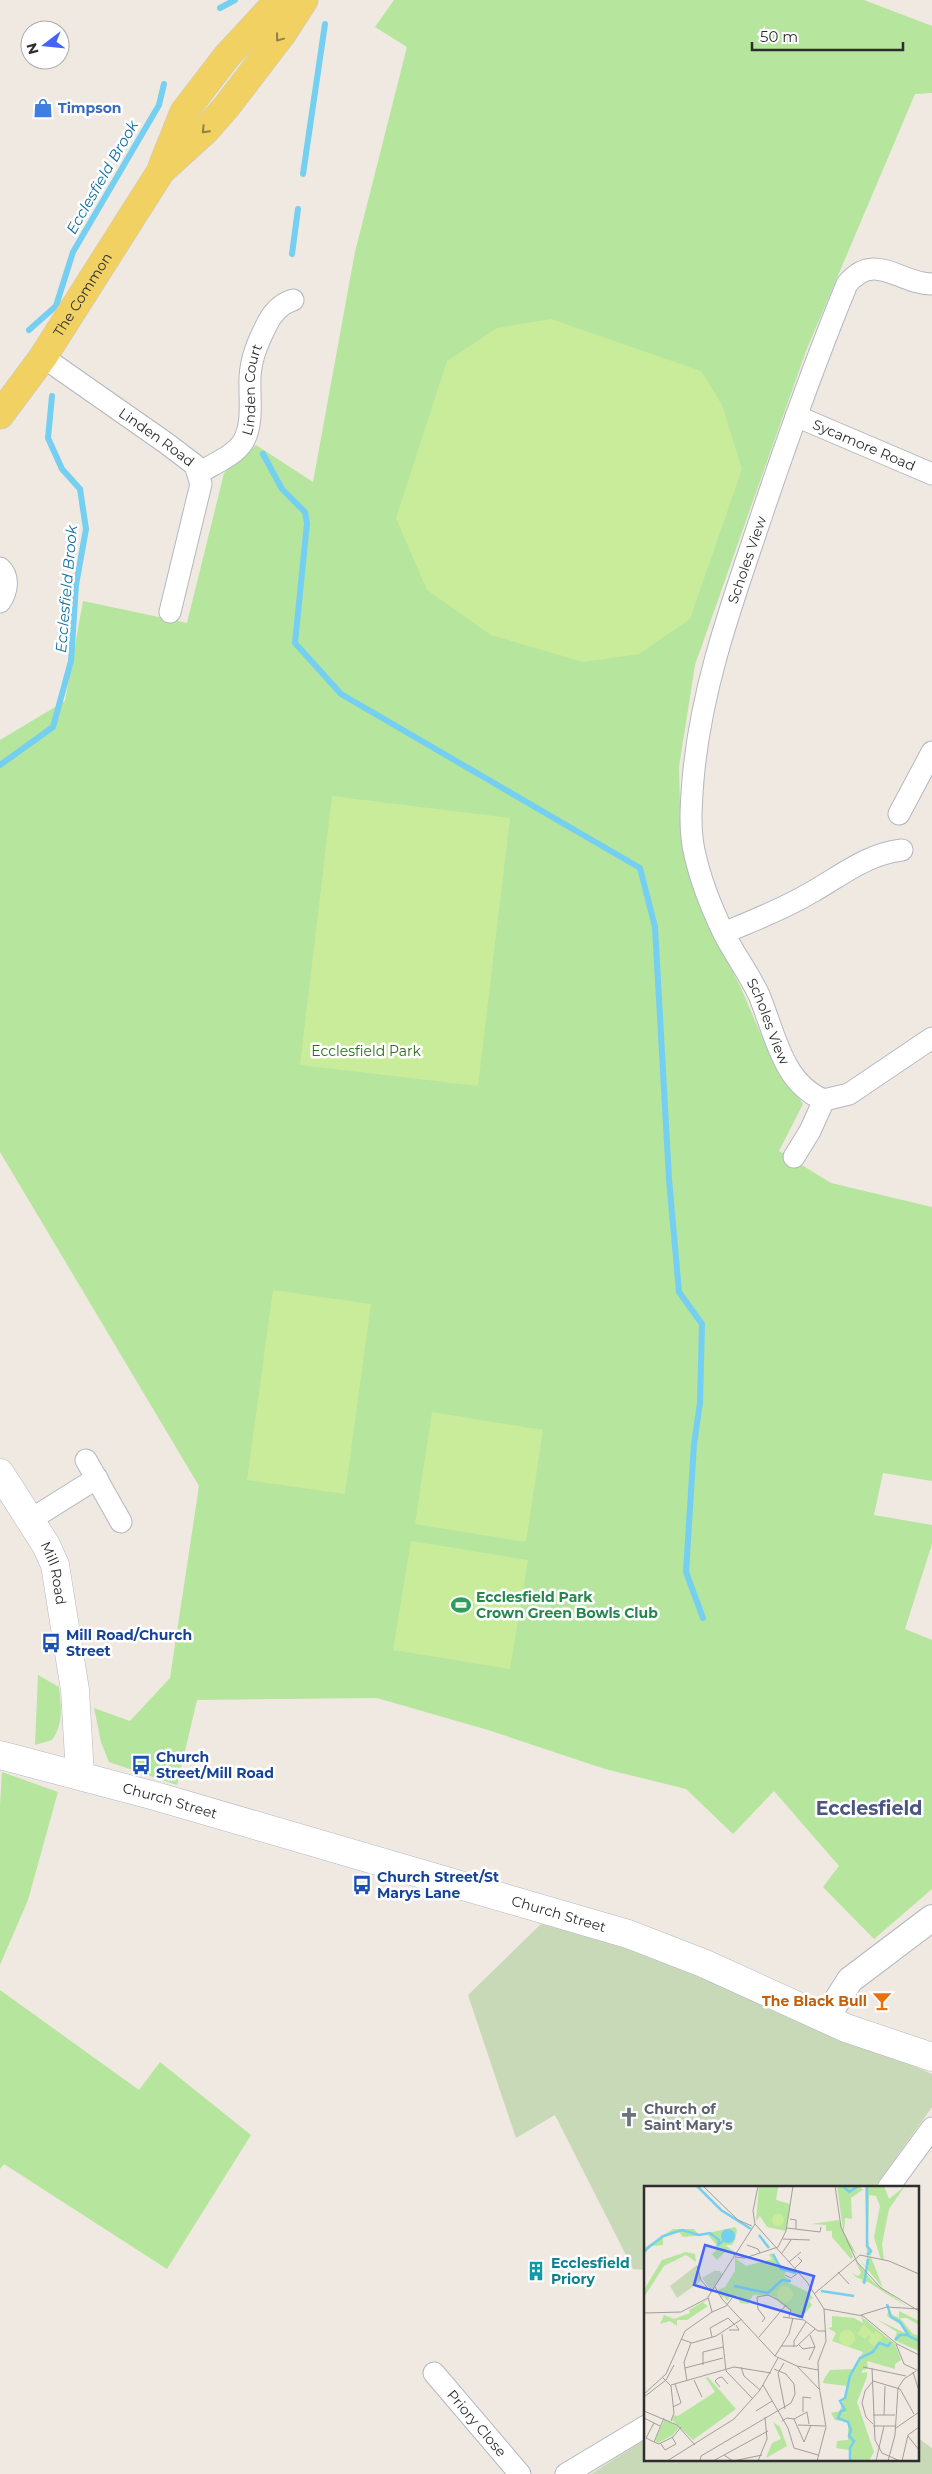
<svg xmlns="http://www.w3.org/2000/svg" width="932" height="2474" font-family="Montserrat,sans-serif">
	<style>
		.green { fill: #b6e59e }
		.cemetery { fill: #c8d9b8 }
		.pitch { fill: #c9ec9a }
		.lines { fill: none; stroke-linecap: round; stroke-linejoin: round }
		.stream { stroke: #75cff0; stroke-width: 6 }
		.minor-casing { stroke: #b4b7c1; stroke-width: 23 }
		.tertiary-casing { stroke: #b4b7c1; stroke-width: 28 }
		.secondary-casing { stroke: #b4b7c1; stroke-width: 29 }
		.primary-casing { stroke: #c9c9c9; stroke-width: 29 }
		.minor { stroke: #fff; stroke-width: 21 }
		.tertiary { stroke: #fff; stroke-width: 26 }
		.secondary { stroke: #fff; stroke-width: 28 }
		.primary { stroke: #f2d163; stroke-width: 28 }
		.oneway { stroke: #908048 }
		.labels { text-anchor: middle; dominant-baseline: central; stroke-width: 5; stroke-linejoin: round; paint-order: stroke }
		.shop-label { font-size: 14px; font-weight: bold; fill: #366cbe; stroke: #fff; text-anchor: start }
		.street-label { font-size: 14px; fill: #2e2e2e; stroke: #fff }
		.park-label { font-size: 14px; fill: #2c6e1b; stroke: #fff }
		.leisure-label { font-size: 14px; font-weight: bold; fill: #27864d; stroke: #fff; text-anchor: start }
		.transit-label { font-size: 14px; font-weight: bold; fill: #164399; stroke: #fff; text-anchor: start }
		.food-label { font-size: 14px; font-weight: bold; fill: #c56008; stroke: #fff; text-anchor: end }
		.worship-label { font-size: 14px; font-weight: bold; fill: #5b616d; stroke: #fff; text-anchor: start }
		.culture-label { font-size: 14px; font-weight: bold; fill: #0d838f; stroke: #fff; text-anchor: start }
		.water-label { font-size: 15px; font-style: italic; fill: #0d6fa3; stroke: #fff }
		.district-label { font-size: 19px; font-weight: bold; fill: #4d5680; stroke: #fff }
		.inset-river { fill: none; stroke: #75cff0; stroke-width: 2.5 }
		.inset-road { fill: none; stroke: #a29e99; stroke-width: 1 }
		.view { fill: #4264fb; fill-opacity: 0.15; stroke: #4264fb; stroke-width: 2.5 }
		.inset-edge { fill: none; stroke: #2e2e2e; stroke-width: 2.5 }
	</style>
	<rect width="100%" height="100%" fill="#efe9e1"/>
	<path class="green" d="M394,0H864L932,26V93L915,94L806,351L695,665L679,767L681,839L696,897L741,988L774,1065L803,1104L779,1151L831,1183L932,1207V1481L883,1473L874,1515L932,1525V1544L905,1629L932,1640V1889L874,1939L823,1887L839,1866L774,1791L733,1834L686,1789L605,1769L488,1730L377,1698L197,1700L177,1785L109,1762L101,1742L94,1708L130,1721L170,1678L199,1486L0,1152V740L65,701L83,601L187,623L224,473L256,445L313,482L355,252L407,47L375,27Z
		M38,1675L59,1687C61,1707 64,1723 52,1740L35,1745Z
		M2,1772L58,1792L28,1900L0,1965V1805Z
		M0,1990L139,2090L160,2062L251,2135L167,2269L4,2164L0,2169Z"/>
	<path class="cemetery" d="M541,1924L650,1952L932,2074V2107L874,2188H646V2270L633,2269L555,2115L516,2138L468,1995Z
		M918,2438L932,2448V2474H591L646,2439V2460H918Z"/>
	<path class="pitch" d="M551,319L701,371L722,405L742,469L690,619L639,654L583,662L491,635L427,590L396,518L447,361L497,328Z
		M332,796L510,818L478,1086L300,1065Z
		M273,1290L371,1304L345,1494L247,1480Z
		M432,1412L543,1430L526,1542L415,1524Z
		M411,1541L528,1560L510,1669L393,1650Z"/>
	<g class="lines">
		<path class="stream" d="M220,8L235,0
			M303,174L325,24
			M292,254L298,209
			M29,330L56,306L73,252L159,105L164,84
			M263,454L282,489L305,512L307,523L295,643L341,694L640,868L655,927L669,1179L679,1292L702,1324L700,1403L694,1444L686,1572L703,1618
			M0,765L53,727L71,661L76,585L86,529L80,489L62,469L48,438L52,396"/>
		<defs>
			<g id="minor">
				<path id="s1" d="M932,284C899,284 875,250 847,284C812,369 782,454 753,541C726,620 700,697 693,780C691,805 689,831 695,855C701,882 712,909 724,934C735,955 749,974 759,995C775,1033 782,1083 824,1100L849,1094L932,1038"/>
				<path id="s2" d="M43,357L166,443L195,465L201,484L170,612"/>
				<path id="s3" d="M796,416L932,474"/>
				<path id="s4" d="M199,473C213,464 234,456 243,442C254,423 249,398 250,377C251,358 258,342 266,326C272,313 280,304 293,300"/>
				<path d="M0,568C10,577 7,592 0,602"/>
				<path d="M899,814L932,752"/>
				<path d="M724,933C754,920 784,909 812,892C842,875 867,854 902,850"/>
				<path d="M794,1157L810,1131L824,1100"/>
				<path d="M86,1460L121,1522"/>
				<path d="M30,1520L97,1478"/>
				<path d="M888,2188L932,2128"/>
				<path id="s5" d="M434,2373L520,2474"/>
				<path d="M566,2474L646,2426"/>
			</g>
			<path id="tertiary" d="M826,2018L850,1980L932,1918"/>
			<g id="secondary">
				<path id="s6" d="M0,1473L46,1545L55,1565L75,1690L80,1775"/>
				<path id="s7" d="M0,1755L155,1796L628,1934L703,1963L846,2028L932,2057"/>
			</g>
			<g id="primary">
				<path d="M162,167L184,112L227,56L279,0"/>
				<path id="s8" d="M0,415L43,357L161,171L206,130L227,106L282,34L304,0"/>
			</g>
		</defs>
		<use href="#minor" class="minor-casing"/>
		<use href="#tertiary" class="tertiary-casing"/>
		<use href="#secondary" class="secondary-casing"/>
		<use href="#primary" class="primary-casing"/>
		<use href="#minor" class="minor"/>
		<use href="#tertiary" class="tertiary"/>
		<use href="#secondary" class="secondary"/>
		<use href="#primary" class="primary"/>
	</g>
	<defs><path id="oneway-chevron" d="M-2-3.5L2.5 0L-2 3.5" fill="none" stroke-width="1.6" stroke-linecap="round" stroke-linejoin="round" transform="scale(1.25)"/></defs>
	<g class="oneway">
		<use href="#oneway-chevron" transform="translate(279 38) rotate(127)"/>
		<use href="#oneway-chevron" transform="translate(205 130) rotate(134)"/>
	</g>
	<defs>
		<symbol id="shop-bare" viewBox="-9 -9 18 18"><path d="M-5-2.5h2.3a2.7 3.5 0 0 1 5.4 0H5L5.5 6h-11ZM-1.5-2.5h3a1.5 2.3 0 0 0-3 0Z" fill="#3f7fe0" stroke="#fff" stroke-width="2.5" paint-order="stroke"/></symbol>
		<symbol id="stadium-bare" viewBox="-9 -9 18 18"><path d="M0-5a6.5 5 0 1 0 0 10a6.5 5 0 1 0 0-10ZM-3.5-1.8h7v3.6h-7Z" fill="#2e9e5b" stroke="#fff" stroke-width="2.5" paint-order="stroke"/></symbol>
		<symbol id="bus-bare" viewBox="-9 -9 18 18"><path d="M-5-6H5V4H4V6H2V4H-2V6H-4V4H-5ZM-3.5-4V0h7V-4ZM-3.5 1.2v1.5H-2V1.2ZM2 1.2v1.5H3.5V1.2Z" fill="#1a4fb4" stroke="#fff" stroke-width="2.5" paint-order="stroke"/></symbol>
		<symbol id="bar-bare" viewBox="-9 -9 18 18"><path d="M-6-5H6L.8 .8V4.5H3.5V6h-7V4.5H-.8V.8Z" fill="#e8710a" stroke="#fff" stroke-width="2.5" paint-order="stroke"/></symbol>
		<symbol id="church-bare" viewBox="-9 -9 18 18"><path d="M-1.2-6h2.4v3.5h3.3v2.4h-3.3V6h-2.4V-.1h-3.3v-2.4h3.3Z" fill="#6b7280" stroke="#fff" stroke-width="2.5" paint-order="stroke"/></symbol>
		<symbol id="building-bare" viewBox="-9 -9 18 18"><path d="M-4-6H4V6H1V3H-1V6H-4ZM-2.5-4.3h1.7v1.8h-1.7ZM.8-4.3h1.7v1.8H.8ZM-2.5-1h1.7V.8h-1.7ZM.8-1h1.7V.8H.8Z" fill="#0f9aa8" stroke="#fff" stroke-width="2.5" paint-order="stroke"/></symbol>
	</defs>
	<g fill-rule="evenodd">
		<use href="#shop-bare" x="29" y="94" width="28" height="28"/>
		<use href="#stadium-bare" x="447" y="1591" width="28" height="28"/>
		<use href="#bus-bare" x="37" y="1629" width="28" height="28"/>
		<use href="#bus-bare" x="127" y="1751" width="28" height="28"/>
		<use href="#bus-bare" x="348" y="1871" width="28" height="28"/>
		<use href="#bar-bare" x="868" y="1987" width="28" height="28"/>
		<use href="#church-bare" x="615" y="2103" width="28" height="28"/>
		<use href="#building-bare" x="522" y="2257" width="28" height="28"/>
	</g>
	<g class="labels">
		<g class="shop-label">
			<text x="58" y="108">Timpson</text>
		</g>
		<g class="street-label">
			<text stroke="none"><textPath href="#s8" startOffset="146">The Common</textPath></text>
			<text stroke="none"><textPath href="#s4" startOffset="108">Linden Court</textPath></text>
			<text stroke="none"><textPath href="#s2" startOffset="139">Linden Road</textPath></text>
			<text stroke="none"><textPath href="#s3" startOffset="74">Sycamore Road</textPath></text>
			<text transform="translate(747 560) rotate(-71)">Scholes View</text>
			<text stroke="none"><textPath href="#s1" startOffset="871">Scholes View</textPath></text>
			<text stroke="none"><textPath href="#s6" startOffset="115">Mill Road</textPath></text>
			<text stroke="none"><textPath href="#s7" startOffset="176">Church Street</textPath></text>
			<text stroke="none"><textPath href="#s7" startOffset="581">Church Street</textPath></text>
			<text stroke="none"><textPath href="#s5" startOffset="66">Priory Close</textPath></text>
		</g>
		<g class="park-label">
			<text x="366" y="1051">Ecclesfield Park</text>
		</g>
		<g class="leisure-label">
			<text x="476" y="1597">Ecclesfield Park<tspan x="476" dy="16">Crown Green Bowls Club</tspan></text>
		</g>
		<g class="transit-label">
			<text x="66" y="1635">Mill Road/Church<tspan x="66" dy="16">Street</tspan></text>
			<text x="156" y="1757">Church<tspan x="156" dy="16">Street/Mill Road</tspan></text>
			<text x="377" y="1877">Church Street/St<tspan x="377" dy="16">Marys Lane</tspan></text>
		</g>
		<g class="food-label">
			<text x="867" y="2001">The Black Bull</text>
		</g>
		<g class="worship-label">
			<text x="644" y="2109">Church of<tspan x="644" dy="16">Saint Mary's</tspan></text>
		</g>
		<g class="culture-label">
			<text x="551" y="2263">Ecclesfield<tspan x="551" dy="16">Priory</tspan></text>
		</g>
		<g class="water-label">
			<text transform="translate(102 177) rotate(-60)">Ecclesfield Brook</text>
			<text transform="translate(66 589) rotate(-85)">Ecclesfield Brook</text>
		</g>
		<g class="district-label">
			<text x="869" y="1808">Ecclesfield</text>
		</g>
	</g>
	<g transform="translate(644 2186)">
		<rect width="275" height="275" fill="#efe9e1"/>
		<path d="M115,0H138L134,2L132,14L146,18L142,45L123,41L116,30L112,35ZM193,0H218L217,3H220L207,12L208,33L201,32L200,46L213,69L205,61L199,43ZM221,0H240L245,13L261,0L245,23L238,58L240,74H237L230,51L236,20L232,10L225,9L224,51L225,62L228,64L227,70L223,68ZM195,34L209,71L207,73L188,51V45H182V39L167,38ZM91,41L93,44L91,54L88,59H81L92,67L91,70L83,64L73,74L68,68L75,62L64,49L39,51L35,46L19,52V59L7,60L0,69V62L29,43H50L55,49ZM42,66L51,68L52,76L42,69L20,80L0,111V104L18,74ZM128,67L142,86L140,90L146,94L145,97L164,106L169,112L165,115L168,119L156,133L128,110L109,109L104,118L96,117L93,109L91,112L87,109L83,115L80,110L78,112L74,104L81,101L91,85V72L102,80L128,73L125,69ZM213,71L222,81L223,71H227L239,102ZM210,72L228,95L265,122L224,96H217L219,94L212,91L208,87L214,90L217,87ZM64,113L59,117L64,120L43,134H33V140L26,135L16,138L20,129L30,133L46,127L45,124ZM245,121V127L255,132V125L275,135V139L263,132H256L269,148L275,150V165L250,154L253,146L232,133L261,147L257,139L243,130ZM188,130L210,132L219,137L217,130L251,158L257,174L251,178V183L223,175L224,183L218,184V187L223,186V191L213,216L230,266L225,275H206L205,264L192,262L193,255L204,254V236L191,234L187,227L196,225L203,200L179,197L180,193L186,184L210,183L219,166L188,155L192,147L184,142L188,141ZM64,191L92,223L49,254L28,234L30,229L34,230L71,206L62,192L53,194ZM21,233L35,241L29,249L14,257L11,254ZM129,236L136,241L143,260L122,272L128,257L137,253Z" fill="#b6e59e"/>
		<path d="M53,79L57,95L33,112L26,100ZM70,85H76L79,89L67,105L58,92Z" fill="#c8d9b8"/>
		<path d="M128 34a6 6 0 1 1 12 0a6 6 0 1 1-12 0ZM133 108a8 8 0 1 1 16 0a8 8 0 1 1-16 0ZM220,138L229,148L232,145L239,151L231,161L224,155L227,151L224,149L221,153L213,148ZM195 152a8 8 0 1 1 16 0a8 8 0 1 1-16 0Z" fill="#c9ec9a"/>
		<path d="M77 50a7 7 0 1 1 14 0a7 7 0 1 1-14 0Z" fill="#75cff0"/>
		<path class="inset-river" d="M53,0L77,24L107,43M199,0L205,6L214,0M223,0V60L227,65L223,69M115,49L125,62M0,65L19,50L38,44L55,49L66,47L75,54L74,59L79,55M129,68L137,83L152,87M220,98L224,73M90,100L124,107L138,94L147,95M177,105L210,110M243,118L247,131L256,136L265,150L275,155M251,154L256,149H264M206,275V262L210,255L205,250L207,244L204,236L194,232L197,225L201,224L196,215L201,212L206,190L216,172L229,166L235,157L244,160L247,156"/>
		<path class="inset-road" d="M59,0L94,34L108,40M114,0L109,25L111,38L163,96L180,123L182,155L174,176L175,200L182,241L173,275M191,0L197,41L213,76L237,102L275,125M146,33L152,34V43M143,42L176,46L177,41M139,53L166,54M103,59L114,63L116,67M134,61L142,45L149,0M138,67L147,54M91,71L101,72L134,61M145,76L157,66M53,80L57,94L67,106M151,82L158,75L154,71M194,86L205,98M141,89L147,92L154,87M71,101L78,113L131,170L153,180L174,184M170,108L216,69L245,75L275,88M180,123L219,130L253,158L275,169M68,126L82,120L88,112M0,127L37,126L64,112M217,129L243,121L275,123M139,131L160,134L174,145H182M118,136L121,132L114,123L113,111L124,109L134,114L147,124L145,131M85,144H95L92,139M78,148L82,185L109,213M68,151L66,142L84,132L91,139M115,151L142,119M37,153L48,157L72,150L98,133M252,158L260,178L275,185M155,159L159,163L171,161M137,160H153L171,143M150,161V155L162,136M131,170L145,148L149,132M165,174L171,161L166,149M140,177L134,187L141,223M59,179V166L79,161M153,180L175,203M97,181L100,190L116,204M219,181L262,190M41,182L79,172M228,182L231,254L238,267L256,275M269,186L275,205M19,192L27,200L30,227L27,235M50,194L58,211M43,195L40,176L47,157M27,199L90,181L127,187M119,199L144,242L150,262L174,269M76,201L71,195L74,192L78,191L84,198M0,208L22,188L41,145L68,126L64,111L111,38M0,211L22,194L30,179M29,221L37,217L31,198M0,225L33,239L51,259M112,225L128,215M159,226V211L167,212M229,229H251M240,229L241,200M0,232L16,240M20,232L10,256L15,258L29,251L37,241M150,233L163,226L165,238M138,235L143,232L150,233L160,256L167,239M10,237L2,252L10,256M229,238L222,231L218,217L221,205L229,195L256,203L270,228M154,239L181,240M229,240H251M252,242L275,226M264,250L275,264M17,258L21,264L32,258L28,251M80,269L89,275L118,269M23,275L90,233L116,204L134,172M56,275L57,270L147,217L151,208L150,198L142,188L130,183M69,275L124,245M114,275L123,253L121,231M232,275L240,240M244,275L251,249L254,202L260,193L272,185M258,275L264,249L275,241"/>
		<path class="view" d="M61,59L170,90L158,131L50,99Z"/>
		<rect width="275" height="275" class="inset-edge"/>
	</g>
	<g transform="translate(45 45) rotate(254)"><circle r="24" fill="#ffffff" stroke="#ababab"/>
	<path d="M0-4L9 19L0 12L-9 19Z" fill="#4264fb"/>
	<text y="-8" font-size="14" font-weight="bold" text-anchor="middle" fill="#2e2e2e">N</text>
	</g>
	<path d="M752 42v8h151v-8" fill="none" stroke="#2e2e2e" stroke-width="2.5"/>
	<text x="760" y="42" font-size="15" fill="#2e2e2e" stroke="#ffffff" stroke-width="4" paint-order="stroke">50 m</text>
</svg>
